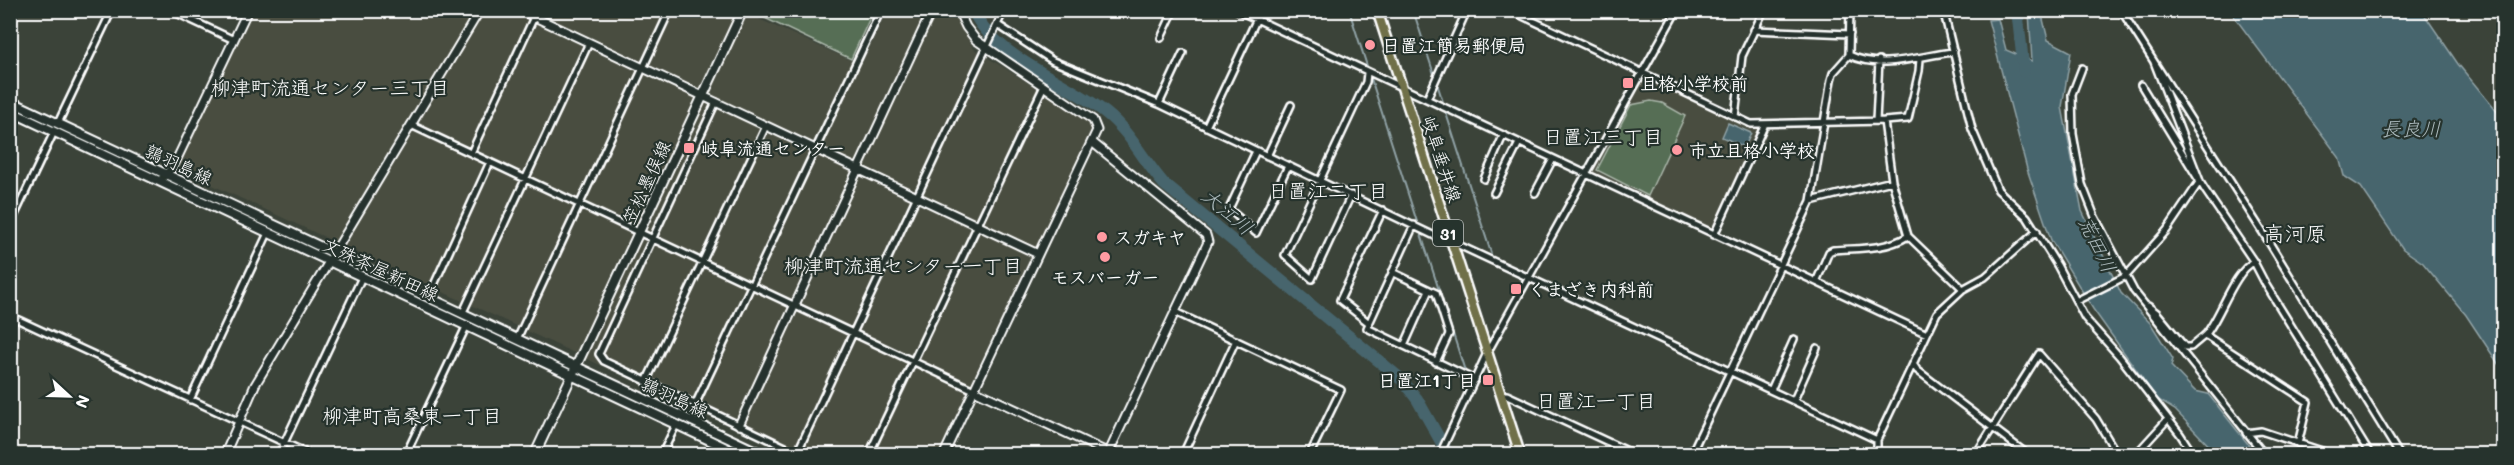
<svg xmlns="http://www.w3.org/2000/svg" width="2514" height="465" font-family="Mali,'Klee One',sans-serif">
	<style>
		.built { fill: #4a4e41 }
		.green { fill: #566e54; stroke: #aab6aa; stroke-width: 1.5 }
		.water { fill: #47656d; stroke: #91a3a7; stroke-width: 1.5 }
		.lines { fill: none; stroke-linecap: round; stroke-linejoin: round }
		.stream { stroke: #91a3a7; stroke-width: 2 }
		.river { stroke: #47656d; stroke-width: 12 }
		.minor-casing { stroke: #fff; stroke-width: 10 }
		.tertiary-casing { stroke: #fff; stroke-width: 11 }
		.secondary-casing { stroke: #fff; stroke-width: 12 }
		.primary-casing { stroke: #fff; stroke-width: 13 }
		.minor { stroke: #26332d; stroke-width: 5 }
		.tertiary { stroke: #26332d; stroke-width: 7 }
		.secondary { stroke: #26332d; stroke-width: 8 }
		.primary { stroke: #70704a; stroke-width: 8 }
		.poi-dot { fill: #ff9aa2; stroke: #26332d; stroke-width: 2 }
		.labels { text-anchor: middle; dominant-baseline: central; stroke-width: 4.5; stroke-linejoin: round; paint-order: stroke }
		.shield { fill: #26332d; stroke: #bec2c0; stroke-width: 1.5 }
		.shield-label { font-size: 16px; font-weight: bold; fill: #fff }
		.poi-label { font-size: 18px; font-weight: bold; fill: #fff; stroke: #26332d; text-anchor: start }
		.street-label { font-size: 18px; fill: #fff; stroke: #26332d }
		.neighbourhood-label { font-size: 20px; fill: #fff; stroke: #26332d }
		.water-label { font-size: 20px; font-style: italic; fill: #acbabd; stroke: #26332d }
		.quarter-label { font-size: 21px; fill: #fff; stroke: #26332d }
	</style>
	<rect width="100%" height="100%" fill="#3b4339"/>
	<filter id="ink" filterUnits="userSpaceOnUse"><feTurbulence type="fractalNoise" baseFrequency=".0167" numOctaves="2"/><feDisplacementMap in="SourceGraphic" scale="12" xChannelSelector="R" yChannelSelector="G"/><feConvolveMatrix kernelMatrix="1 2 1 2 8 2 1 2 1" color-interpolation-filters="sRGB"/></filter>
	<g filter="url(#ink)">
		<path class="built" d="M252,10L741,11L861,65L887,11H952L974,49L1090,122L1093,133L941,454H792L178,169Z
			M1646,79L1751,128L1759,129L1713,232L1595,176L1593,171L1642,80Z"/>
		<path class="green" d="M753,11V10L873,11L851,59L752,12Z
			M1651,101L1662,103L1685,116L1648,196L1597,170L1631,105Z"/>
		<path class="water" d="M2041,11L2048,40L2071,52L2062,107L2082,211L2121,293L2151,324L2173,359L2171,366L2195,391L2208,394L2256,454H2217L2175,410L2157,399L2093,309L2051,240L2027,169L1988,20L1998,19L2006,50L2032,61L2029,12Z
			M2230,11H2422L2458,64L2503,119V371L2466,315L2423,263L2403,249L2361,187L2344,176L2339,157Z
			M1728,123L1751,133L1745,147L1722,137Z"/>
		<g class="lines">
			<path class="stream" d="M1349,10L1418,225
				M1413,10L1444,105
				M1445,110L1491,253
				M1420,231L1465,371"/>
			<path class="river" d="M973,10C994,58 1067,81 1106,113C1130,132 1144,161 1164,184L1402,380L1417,399L1448,454
				M2017,10L2024,72"/>
			<defs>
				<path id="minor" d="M170,10L234,40
					M1237,10L1927,334
					M1510,10L1751,124L1884,121L1892,181L1908,236L1963,289
					M2121,10L2267,239L2399,454
					M1944,13L1972,129L1998,190L2027,217L2057,265L2085,318L2119,356L2180,434L2193,454
					M998,25L1053,61L1159,104L1441,239L1450,241L1877,440
					M1754,30L1850,34
					M1161,38L1174,10
					M1849,55C1882,71 1921,55 1954,52
					M2082,68L2072,94L2073,134L2082,184L2095,217L2134,291L2264,454
					M2141,85L2205,190L2254,262
					M1427,99L1467,10
					M716,102L599,354L604,361L800,454
					M1159,104L1183,53
					M1735,117L1742,56L1764,10
					M1876,121L1879,60
					M1884,121L1908,119L1919,71L1920,59
					M58,123L112,10
					M411,125L974,390
					M1206,127L1261,10
					M1256,151L1229,209L1256,233L1288,166
					M471,153L534,17
					M1267,156L1291,105
					M1484,179L1503,136
					M1494,193L1519,143
					M1535,193L1553,159
					M1351,195L1312,279L1285,255L1366,82L1367,73
					M1811,201L1892,181
					M10,225L54,132
					M1414,225L1367,328L1475,380
					M1714,235L1765,124
					M1392,272L1436,293L1449,334L1436,362
					M1816,282L1829,252L1833,250C1859,248 1886,250 1908,236
					M428,298L490,162
					M2076,301L2126,276L2167,230L2200,181L2154,62
					M2148,306L2157,313L2185,347H2191C2196,342 2201,339 2206,334C2220,317 2235,270 2254,262L2266,285L2370,454
					M464,310L589,43
					M1175,312L1341,390L1310,454
					M10,316L309,454
					M1369,323L1340,300L1383,210
					M2205,335L2308,402L2298,444
					M517,339L670,10
					M1404,346L1429,290
					M1913,364L1917,370L2027,454
					M646,382L766,126
					M1771,390L1794,339
					M1501,395H1507L1634,454
					M190,400L268,233
					M1794,400L1817,348
					M695,405L881,10
					M2246,433L2261,431L2331,454
					M797,453L1004,10
					M279,454L362,277
					M406,454L467,325
					M662,454L676,425
					M869,454L1044,86
					M1183,454L1236,340
					M1440,454L1487,353L1677,10
					M1691,454L1811,201L1831,80L1833,73L1849,55L1850,10
					M1873,454L1877,451V440L1937,313L1963,289L1985,277L2037,231
					M1976,454L2039,354L2096,419L2117,454
					M2136,454L2168,419"/>
				<path id="tertiary" d="M520,10L1038,254
					M958,10L966,27L976,40L1093,120L1097,130L974,390
					M1092,142L1206,235L1208,242L1108,454
					M160,181L174,165L248,10
					M739,425L932,10
					M225,454L255,385L480,10
					M944,454L974,390L1109,453"/>
				<path id="secondary" d="M10,101L762,454
					M10,111L739,454
					M535,454L743,10"/>
				<path id="primary" d="M1377,10L1520,454"/>
			</defs>
			<use href="#minor" class="minor-casing"/>
			<use href="#tertiary" class="tertiary-casing"/>
			<use href="#secondary" class="secondary-casing"/>
			<use href="#primary" class="primary-casing"/>
			<use href="#minor" class="minor"/>
			<use href="#tertiary" class="tertiary"/>
			<use href="#secondary" class="secondary"/>
			<use href="#primary" class="primary"/>
		</g>
	</g>
	<g class="poi-dot">
		<circle cx="1370" cy="45" r="6"/>
		<rect x="1622" y="77" width="12" height="12" rx="3"/>
		<rect x="683" y="142" width="12" height="12" rx="3"/>
		<circle cx="1677" cy="150" r="6"/>
		<circle cx="1102" cy="237" r="6"/>
		<circle cx="1105" cy="257" r="6"/>
		<rect x="1510" y="283" width="12" height="12" rx="3"/>
		<rect x="1482" y="374" width="12" height="12" rx="3"/>
	</g>
	<g class="labels">
		<rect class="shield" x="1433" y="220" width="30" height="26" rx="4.5"/>
		<g class="shield-label">
			<text x="1448" y="233">31</text>
		</g>
		<g class="poi-label">
			<text x="1382" y="45">日置江簡易郵便局</text>
			<text x="1640" y="83">且格小学校前</text>
			<text x="701" y="148">岐阜流通センター</text>
			<text x="1689" y="150">市立且格小学校</text>
			<text x="1114" y="237">スガキヤ</text>
			<text x="1105" y="277" text-anchor="middle">モスバーガー</text>
			<text x="1528" y="289">くまざき内科前</text>
			<text x="1476" y="380" text-anchor="end">日置江1丁目</text>
		</g>
		<g class="street-label">
			<text transform="translate(1442 159) rotate(72)">岐阜垂井線</text>
			<text transform="translate(179 164) rotate(25)">鶉羽島線</text>
			<text transform="translate(646 182) rotate(-65)">笠松墨俣線</text>
			<text transform="translate(381 269) rotate(25)">文殊茶屋新田線</text>
			<text transform="translate(675 397) rotate(25)">鶉羽島線</text>
		</g>
		<g class="neighbourhood-label">
			<text x="330" y="87">柳津町流通センター三丁目</text>
			<text x="1603" y="136">日置江三丁目</text>
			<text x="1328" y="190">日置江二丁目</text>
			<text x="903" y="265">柳津町流通センター一丁目</text>
			<text x="1596" y="400">日置江一丁目</text>
			<text x="412" y="415">柳津町高桑東一丁目</text>
		</g>
		<g class="water-label">
			<text x="2411" y="128">長良川</text>
			<text transform="translate(1228 211) rotate(40)">大江川</text>
			<text transform="translate(2098 244) rotate(64)">荒田川</text>
		</g>
		<g class="quarter-label">
			<text x="2295" y="232">高河原</text>
		</g>
	</g>
	<rect width="2514" height="465" fill="none" stroke="#26332d" stroke-width="36"/>
	<rect x="18" y="18" width="2478" height="429" fill="none" stroke="#fff" stroke-width="2" filter="url(#ink)"/>
	<g transform="translate(69 396) rotate(112)" stroke="#26332d" stroke-width="4.5" paint-order="stroke">
	<path d="M0-4.5L10 22L0 15L-10 22Z" fill="#ffffff"/>
	<text y="-9" font-size="16" font-weight="bold" text-anchor="middle" fill="#ffffff">N</text>
	</g>
</svg>
